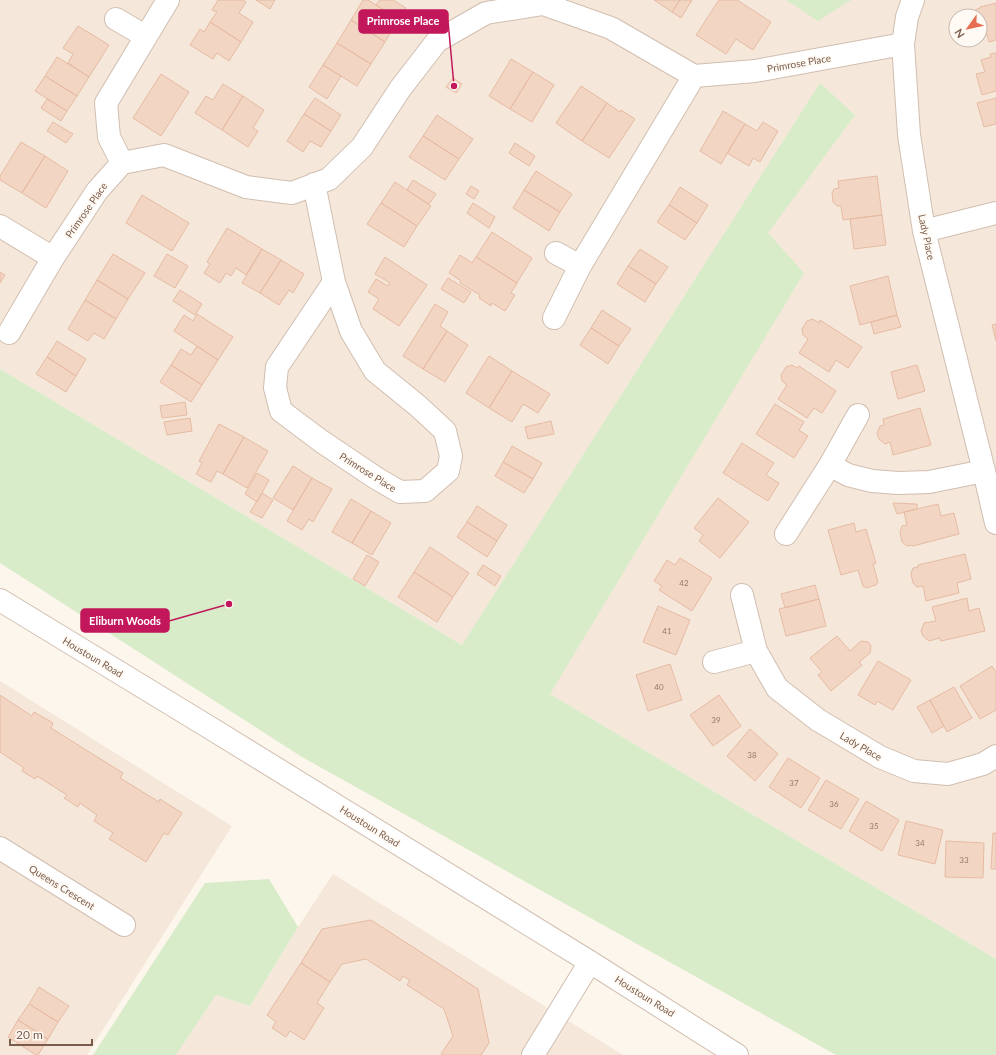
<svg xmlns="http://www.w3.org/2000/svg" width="996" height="1055" font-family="Lato,sans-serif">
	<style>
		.residential { fill: #f5e8da; fill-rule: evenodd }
		.green { fill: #d8ecc9 }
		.building { fill: #f3d5c3; stroke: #e6bba3 }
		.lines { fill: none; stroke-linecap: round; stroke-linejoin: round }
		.minor-casing { stroke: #d1beb0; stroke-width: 24 }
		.minor { stroke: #fff; stroke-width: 22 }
		.labels { text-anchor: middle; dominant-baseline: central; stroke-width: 3.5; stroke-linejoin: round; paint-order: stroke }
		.number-label { font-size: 8px; fill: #987a6a }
		.street-label { font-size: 10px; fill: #7a5c4d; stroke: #fffaf3 }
		.leader { fill: none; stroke: #c2185b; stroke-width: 1.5 }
		.callout-dot { fill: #c2185b; stroke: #fffaf3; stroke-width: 1.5 }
		.callout { fill: #c2185b; stroke: #c2185b; stroke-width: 1.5 }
		.callout-label { font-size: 11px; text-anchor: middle; font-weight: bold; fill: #fff }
	</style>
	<rect width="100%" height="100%" fill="#fdf6ec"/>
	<path class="residential" d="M0,0H996V959L550,694L462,645L0,369ZM956,16H980V40H956Z
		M0,681L232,826L87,1055H0Z
		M333,874L623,1055H176L216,995L250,1006L298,927Z"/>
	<path class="green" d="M786,0H851L818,21Z
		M820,83L855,115L768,233L804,273L550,694L996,959V1055H836L302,757L0,563V369L462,645Z
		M269,879L298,927L250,1006L216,995L176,1055H93L205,883Z"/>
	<path class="building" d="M218,0H243L246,2L239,13L253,22L241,42L210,22L217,12L212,10Z
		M256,0H275L270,9Z
		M363,0H368L398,19L385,42L351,20Z
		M380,0H393L406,8L398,19L376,5Z
		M654,0H680L672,12Z
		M680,0H692L681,18L672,12Z
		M719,0H737L771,22L753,50L736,39L726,54L696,35Z
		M996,3V40L989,42L985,27L980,28V16H973L975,10L980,8V7Z
		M351,20L385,42L371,64L337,43Z
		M210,22L241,42L229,61L217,53L213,59L190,45L200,29L204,32Z
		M78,26L109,45L89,77L68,63L73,54L63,48Z
		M337,43L371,64L357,86L323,65Z
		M996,53V91L982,95L976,74L985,72L981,60L991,57L990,54Z
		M57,57L89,77L77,96L45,76Z
		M511,59L533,72L510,109L489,96Z
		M323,65L341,76L327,99L309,87Z
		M533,72L554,85L532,122L510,109Z
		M161,74L189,92L161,136L133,118Z
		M45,76L77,96L67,111L35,91Z
		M453,78L462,84L456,93L446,87Z
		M223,84L243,96L222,130L195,113L206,96L213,100Z
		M581,86L607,103L582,141L556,123Z
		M243,96L264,110L253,128L258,131L248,147L222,130Z
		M315,98L341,115L331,131L304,114Z
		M996,98V124L984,127L977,103Z
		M47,99L67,111L61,121L41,108Z
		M607,103L620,112L621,110L635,119L609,158L582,141Z
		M723,111L745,124L721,164L700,151Z
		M304,114L331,131L321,147L310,141L303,152L287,141Z
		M437,115L473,139L459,159L423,136Z
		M53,122L73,134L66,143L47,131Z
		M763,122L778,131L760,162L753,158L749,166L727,153L745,124L757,131Z
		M423,136L459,159L445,180L409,157Z
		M21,142L45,156L22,193L0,180V176Z
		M515,143L535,156L529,166L509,153Z
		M45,156L68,171L46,208L22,193Z
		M536,171L572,194L560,212L524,190Z
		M877,176L882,215L843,220L841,206H837L833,202L832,193L834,189L839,188L838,181Z
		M413,180L436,194L429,204L407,190Z
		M395,182L431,206L417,226L381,203Z
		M471,186L479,191L474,199L466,194Z
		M680,187L708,205L697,223L669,205Z
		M524,190L560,212L549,231L513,208Z
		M142,195L189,223L172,251L126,223Z
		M381,203L417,226L404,247L367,224Z
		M473,203L495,217L489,228L467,213Z
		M669,205L697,223L685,240L657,222Z
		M882,215L886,245L854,249L850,219Z
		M227,228L262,249L246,275L236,268L231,276L226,273L220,283L204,273L210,264L207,262Z
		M492,232L532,258L517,283L476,257Z
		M262,249L281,260L260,293L242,283Z
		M640,249L668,267L656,284L628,266Z
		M113,254L145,273L128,299L97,280Z
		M167,254L188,266L175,288L154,276Z
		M460,255L472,263L476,257L517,283L511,293L515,295L505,311L492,303L491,306L479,298L480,295L460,283L461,281L449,273Z
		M385,257L427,285L399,326L373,309L379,299L368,292L376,279L388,286L390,283L375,274Z
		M281,260L304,274L293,293L289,290L279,305L260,293Z
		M628,266L656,284L645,302L617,284Z
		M0,272L5,275L0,283Z
		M888,276L897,315L860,325L850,286Z
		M448,278L471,292L464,303L441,289Z
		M97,280L128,299L116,319L85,300Z
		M180,290L202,304L195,315L173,301Z
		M85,300L116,319L104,339L94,333L88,341L68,329Z
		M435,304L448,312L440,326L447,331L423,369L403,356Z
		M602,310L631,329L619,346L591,328Z
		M197,314L233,337L218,360L174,331L184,315L193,321Z
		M897,315L901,327L874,334L871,322Z
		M813,319L819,323L820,320L862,347L848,368L836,360L829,372L799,353L808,339L803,335L802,329L807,321Z
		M996,324V341L992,325Z
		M591,328L619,346L608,364L580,345Z
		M447,331L468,345L445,382L423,369Z
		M57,341L86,359L76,376L47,357Z
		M197,346L218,360L202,385L171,365L181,349L191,355Z
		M489,356L512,371L489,408L466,393Z
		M47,357L76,376L66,392L36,374Z
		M171,365L202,385L191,402L160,382Z
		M792,365L797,368L799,366L836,391L822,413L814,408L807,418L778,399L787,385L782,381L781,375L786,367Z
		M917,365L925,391L898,399L891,372Z
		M512,371L550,394L538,413L523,404L512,422L489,408Z
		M185,402L187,415L162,418L160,406Z
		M775,404L804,422L799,430L808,436L794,458L756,434Z
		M920,408L931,445L893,455L890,442L885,444L879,439L877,433L880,426L884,425L883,419Z
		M190,418L192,431L167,435L164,422Z
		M551,421L554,434L528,439L525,427Z
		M219,424L244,437L223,474L217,471L211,482L196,474L202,463L199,461Z
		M244,437L268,451L247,488L223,474Z
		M742,443L774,463L766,475L779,483L768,501L723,473Z
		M512,446L542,463L533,479L503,462Z
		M503,462L533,479L524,493L495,476Z
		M293,466L312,478L293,510L273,498Z
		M257,473L269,480L257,502L245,494Z
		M312,478L332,489L313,522L309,519L302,530L287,521Z
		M262,493L273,500L262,518L250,512Z
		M718,498L749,522L720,558L699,541L703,535L694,528Z
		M351,499L371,511L352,543L332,532Z
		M893,503L917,504V509L897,514Z
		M938,504L941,516L954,513L959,534L913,546L912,545L907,546L902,542L900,532L902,526L907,525L904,512Z
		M477,506L507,525L497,541L467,522Z
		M371,511L391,523L372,555L352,543Z
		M467,522L497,541L487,557L457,537Z
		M854,523L856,532L866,529L876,563L873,564L878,582L876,585L866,588L863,586L858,570L841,575L828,530Z
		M430,547L469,573L453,597L414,572Z
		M965,554L971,579L957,583L959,593L926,601L923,586L917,587L913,583L911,574L913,568L918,567V565Z
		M367,555L379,562L365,586L353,579Z
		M680,558L712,578L692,611L659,590L662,586L654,581L667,560L675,565Z
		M483,565L501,576L495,586L477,574Z
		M414,572L453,597L437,622L398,597Z
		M815,585L819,599L785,608L781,594Z
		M967,598L969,611L979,608L985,631L941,641L940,638L929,641L923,636L921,631L924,623L936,621L932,607Z
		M819,599L826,626L786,636L779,609Z
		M658,606L690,620L676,655L643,642Z
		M837,636L850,651L861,641L868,642L871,646L870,653L859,662L862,665L831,691L818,675L822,672L810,658Z
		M878,661L911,680L893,710L877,701L875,705L858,695Z
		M670,664L682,700L648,711L636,675Z
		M992,666L996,672V710L980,719L960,686Z
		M954,687L972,718L947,732L930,700Z
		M0,695L32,716L34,712L53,723L51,728L123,773L120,778L159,802L160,799L182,813L168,835L164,833L146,862L109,839L113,833L94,821L97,815L80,803L78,807L64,798L67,795L37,776L35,779L22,771L24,768L0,752Z
		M719,695L741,726L713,746L690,715Z
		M930,700L944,726L932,733L917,707Z
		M750,729L778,754L755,781L727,756Z
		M788,758L820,778L801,808L769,787Z
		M826,780L859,799L841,829L808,810Z
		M866,801L899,820L882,851L849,831Z
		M906,821L943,830L935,864L898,855Z
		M993,833H996V869H991Z
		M946,841L984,843L983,878L945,877Z
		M371,920L478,989L489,1043L481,1055H443L441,1054L453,1036L444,1009L407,985L410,980L403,976L400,981L366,959L342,964L330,982L301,963L322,929Z
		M301,963L330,982L317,1003L324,1008L304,1040L290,1031L286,1037L272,1028L276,1022L267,1015Z
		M39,987L69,1006L58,1022L29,1004Z
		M29,1004L58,1022L48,1039L18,1020Z
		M18,1020L48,1039L38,1055H36L8,1037Z"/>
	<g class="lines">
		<defs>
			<path id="minor" d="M913,0L907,17L903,44L909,135L924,231L984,471L996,523
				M116,19L145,36
				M122,163L109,137L106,103L168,0
				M314,184L334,282L351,331L375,371L418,406L445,431L451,456L448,471L425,491L400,492L376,478L321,441L281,411L275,388L277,367L334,282
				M0,226L53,258
				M924,231L996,213
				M556,253L580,266
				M554,318L580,266L694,76
				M9,333L53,258L97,191L122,163L164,155L246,187L292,193L329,179L362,147L400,89L437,41L486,13L543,4L611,28L694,76L755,71L903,44
				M830,465L848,475L872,481L898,483L929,482L984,471
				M786,534L830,465L858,415
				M742,595L756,651L777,688L818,720L880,757L914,771L948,774L983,764L996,756
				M0,600L212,729L590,962L737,1055
				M714,662L756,651
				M0,848L124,925
				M533,1055L590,962"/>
		</defs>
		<use href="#minor" class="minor-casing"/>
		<use href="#minor" class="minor"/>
	</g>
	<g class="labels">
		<g class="number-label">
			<text x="684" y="583">42</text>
			<text x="667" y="631">41</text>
			<text x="659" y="687">40</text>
			<text x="716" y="720">39</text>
			<text x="752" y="755">38</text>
			<text x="794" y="783">37</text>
			<text x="834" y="804">36</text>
			<text x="874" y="826">35</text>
			<text x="920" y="843">34</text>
			<text x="964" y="860">33</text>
		</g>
		<g class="street-label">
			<text transform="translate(799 63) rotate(-10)">Primrose Place</text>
			<text transform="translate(86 210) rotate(-55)">Primrose Place</text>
			<text transform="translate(927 237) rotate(78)">Lady Place</text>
			<text transform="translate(368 472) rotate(32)">Primrose Place</text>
			<text transform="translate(93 657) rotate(31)">Houstoun Road</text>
			<text transform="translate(861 746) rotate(30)">Lady Place</text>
			<text transform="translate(370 826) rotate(32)">Houstoun Road</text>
			<text transform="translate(62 887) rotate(32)">Queens Crescent</text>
			<text transform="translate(645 996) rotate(32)">Houstoun Road</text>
		</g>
	</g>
	<path class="leader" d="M454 86L448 21M229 604L169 621"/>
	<g class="callout-dot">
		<circle cx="454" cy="86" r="4"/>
		<circle cx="229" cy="604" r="4"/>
	</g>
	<g class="callout">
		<rect x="359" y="10" width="89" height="23" rx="4"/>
		<rect x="81" y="609" width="88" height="23" rx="4"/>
	</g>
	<g class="callout-label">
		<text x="403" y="25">Primrose Place</text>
		<text x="125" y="625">Eliburn Woods</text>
	</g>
	<g transform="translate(968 28) rotate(237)"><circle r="19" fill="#fffaf3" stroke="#cabbb1"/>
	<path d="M0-3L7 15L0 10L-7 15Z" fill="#e76f51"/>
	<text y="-6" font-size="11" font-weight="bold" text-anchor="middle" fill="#7a5c4d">N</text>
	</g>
	<path d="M10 1039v6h82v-6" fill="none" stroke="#7a5c4d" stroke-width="2"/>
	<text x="16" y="1039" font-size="12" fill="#7a5c4d" stroke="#fffaf3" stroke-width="3" paint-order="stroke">20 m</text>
</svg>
